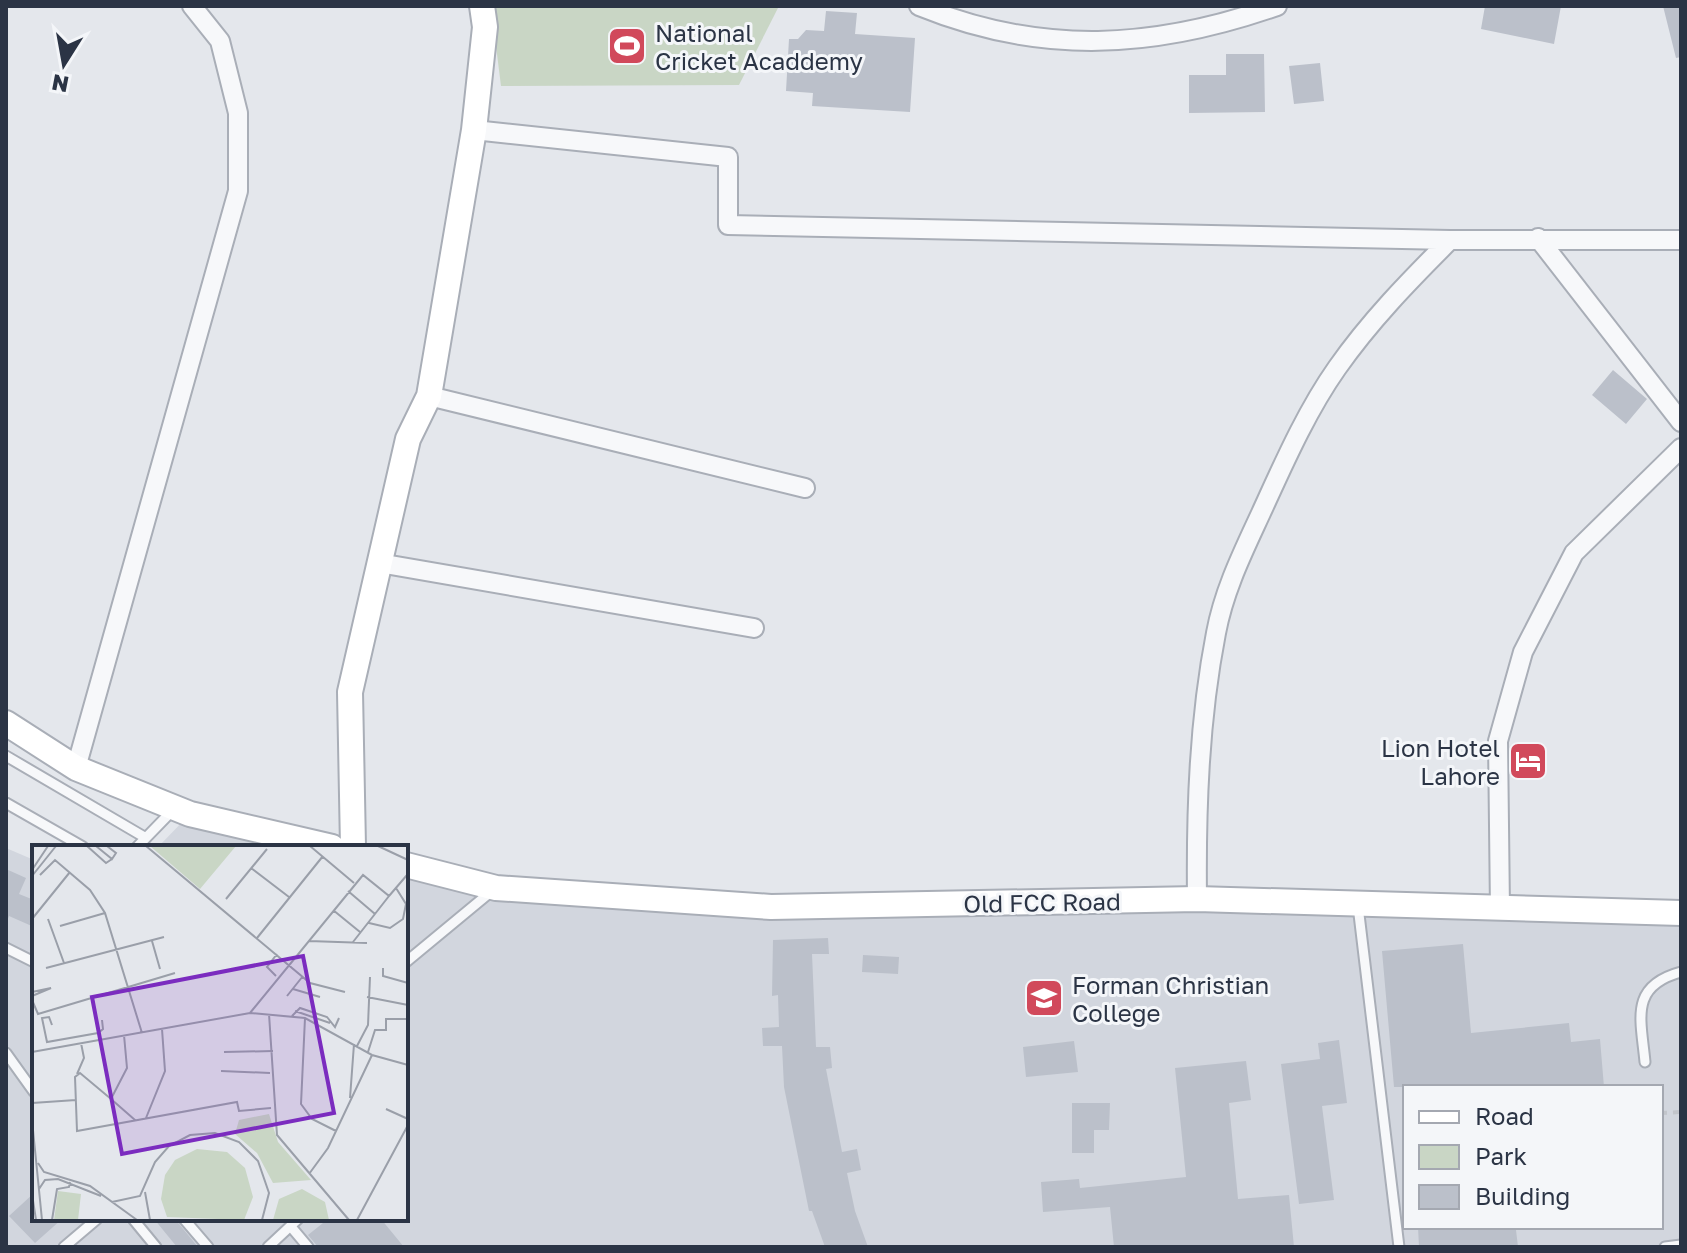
<svg xmlns="http://www.w3.org/2000/svg" width="1687" height="1253" font-family="'Golos Text',sans-serif">
	<style>
		.built { fill: #d2d6de; fill-rule: evenodd }
		.green { fill: #c9d6c5 }
		.building { fill: #bbc0ca }
		.lines { fill: none; stroke-linecap: round; stroke-linejoin: round }
		.lane-casing { stroke: #a9aeb7; stroke-width: 13 }
		.street-casing { stroke: #a9aeb7; stroke-width: 22 }
		.secondary-casing { stroke: #a9aeb7; stroke-width: 28 }
		.path { stroke: #c2c5cb; stroke-width: 4; stroke-dasharray: 6 6; stroke-linecap: butt }
		.lane { stroke: #f7f8fa; stroke-width: 9 }
		.street { stroke: #f7f8fa; stroke-width: 18 }
		.secondary { stroke: #fff; stroke-width: 24 }
		.labels { text-anchor: middle; dominant-baseline: central; stroke-width: 6; stroke-linejoin: round; paint-order: stroke }
		.poi-label { font-size: 24px; fill: #2b3445; stroke: #f4f6f9; text-anchor: start }
		.street-label { font-size: 24px; fill: #2b3445; stroke: #f4f6f9 }
		.inset-road { fill: none; stroke: #9a9fa9; stroke-width: 2 }
		.view { fill: #7b2cbf; fill-opacity: 0.15; stroke: #7b2cbf; stroke-width: 4 }
		.inset-edge { fill: none; stroke: #2b3445; stroke-width: 4 }
	</style>
	<rect width="100%" height="100%" fill="#e4e7ec"/>
	<path class="built" d="M190,814L332,847H158Z
		M6,848L34,860V1219H406V865L496,888L771,907L1681,910V1247H6ZM1405,1087H1661V1227H1405Z"/>
	<path class="green" d="M491,6H779L739,85L501,86Z"/>
	<path class="building" d="M1485,6H1561L1554,44L1481,29Z
		M1663,6H1681V57L1676,58Z
		M826,11L857,13L855,34L915,38L910,112L812,106L813,93L786,91L789,39H798L806,30L824,31Z
		M1226,54H1264L1265,112L1189,113V75H1226Z
		M1320,63L1324,101L1294,104L1289,66Z
		M1613,370L1647,399L1626,424L1592,395Z
		M6,869L26,878L19,894L34,900V927L9,916L6,924Z
		M828,938L829,954H812L816,1047H830L832,1068L826,1069L842,1152L857,1149L861,1170L847,1173L855,1211L868,1247H825L812,1211H809L784,1087L782,1046H763L762,1028L779,1027L778,995L772,996L773,940Z
		M1463,944L1471,1033L1569,1023L1571,1042L1600,1039L1604,1087H1394L1382,951Z
		M863,955L899,957L898,974L862,972Z
		M1339,1040L1347,1103L1322,1106L1334,1200L1299,1204L1281,1064L1320,1059L1318,1043Z
		M1074,1041L1078,1072L1026,1077L1023,1047Z
		M1246,1061L1251,1100L1229,1103L1238,1199L1289,1195L1294,1247H1114L1110,1207L1043,1212L1041,1182L1079,1179L1080,1188L1186,1177L1175,1068Z
		M1072,1103H1110L1109,1130H1094V1153H1072Z
		M34,1193V1219H62L35,1243L9,1216Z
		M154,1219H175L198,1247H177Z
		M328,1219H381L404,1247H318L308,1235Z
		M1418,1227L1516,1230L1518,1247H1419Z"/>
	<g class="lines">
		<defs>
			<path id="lane" d="M6,756L146,838
				M6,803L83,847
				M137,847L172,811
				M1358,906L1399,1247
				M6,948L34,962
				M406,962L493,890
				M6,1053L34,1092
				M1645,1062C1641,1019 1629,986 1681,972
				M133,1219L156,1247
				M184,1219L208,1247
				M292,1228L308,1247
				M64,1247L97,1219
				M268,1247L298,1219
				M1665,1247L1681,1245"/>
			<path id="street" d="M919,6C1042,56 1154,49 1277,6
				M474,130L728,157V225L1450,240H1681
				M1538,238L1681,422
				M429,396L805,488
				M379,563L754,628
				M76,768L238,191V113L220,41L192,6
				M1197,899C1196,810 1199,720 1216,633C1224,590 1243,552 1261,513C1283,465 1306,412 1337,368C1370,321 1409,281 1450,240
				M1500,910L1498,741L1523,652L1574,553L1681,448"/>
			<path id="secondary" d="M6,723L76,768L190,814L332,847
				M353,847L350,692L408,439L429,396L474,130L485,27L482,6
				M406,865L496,888L771,907L1197,899L1681,913"/>
		</defs>
		<use href="#lane" class="lane-casing"/>
		<use href="#street" class="street-casing"/>
		<use href="#secondary" class="secondary-casing"/>
		<path class="path" d="M1661,1113L1681,1112"/>
		<use href="#lane" class="lane"/>
		<use href="#street" class="street"/>
		<use href="#secondary" class="secondary"/>
	</g>
	<defs>
		<symbol id="stadium-square" viewBox="-11 -11 22 22"><rect x="-9" y="-9" width="18" height="18" rx="4" fill="#d1495b" stroke="#f4f6f9"/><path d="M0-5a6.5 5 0 1 0 0 10a6.5 5 0 1 0 0-10ZM-3.5-1.8h7v3.6h-7Z" fill="#fff"/></symbol>
		<symbol id="hotel-square" viewBox="-11 -11 22 22"><rect x="-9" y="-9" width="18" height="18" rx="4" fill="#d1495b" stroke="#f4f6f9"/><path d="M-6-4.5h1.5V1H6V5H4.5V3h-9V5H-6ZM-4 0a1.8 1.8 0 1 1 3.6 0ZM.5 0V-2.5h3Q6-2.5 6 0Z" fill="#fff"/></symbol>
		<symbol id="university-square" viewBox="-11 -11 22 22"><rect x="-9" y="-9" width="18" height="18" rx="4" fill="#d1495b" stroke="#f4f6f9"/><path d="M0-5L7-2L0 1L-7-2ZM-4 1L0 2.5L4 1V4Q0 6-4 4Z" fill="#fff"/></symbol>
	</defs>
	<g fill-rule="evenodd">
		<use href="#stadium-square" x="605" y="24" width="44" height="44"/>
		<use href="#hotel-square" x="1506" y="739" width="44" height="44"/>
		<use href="#university-square" x="1022" y="976" width="44" height="44"/>
	</g>
	<g class="labels">
		<g class="poi-label">
			<text x="655" y="32">National<tspan x="655" dy="28">Cricket Acaddemy</tspan></text>
			<text x="1500" y="747" text-anchor="end">Lion Hotel<tspan x="1500" dy="28">Lahore</tspan></text>
			<text x="1072" y="984">Forman Christian<tspan x="1072" dy="28">College</tspan></text>
		</g>
		<g class="street-label">
			<text transform="translate(1042 902) rotate(-1)">Old FCC Road</text>
		</g>
	</g>
	<g transform="translate(32 845)">
		<rect width="376" height="376" fill="#e4e7ec"/>
		<path d="M118,1H204L168,44ZM237,269L246,297L279,335L241,338L225,308L203,289L207,275ZM165,304L195,307L213,323L221,352L212,375L135,372L129,354L133,330L143,315ZM270,344L293,357L297,375H241L247,354ZM26,346L49,349L46,375H22Z" fill="#c9d6c5"/>
		<path class="inset-road" d="M55,1L74,18L80,14M64,1L80,14L84,8L75,1M114,1L278,138L313,147M278,1L322,38M346,1L376,15M219,23L257,52M0,25L16,1M8,30L23,15L58,45L73,68L110,188M0,31L24,1M316,46L343,69M357,51L375,30M194,54L235,4M301,65L328,87M0,74L38,27M16,74L32,118M337,78L358,83L371,74L374,59L364,43M28,81L73,68M225,93L291,11M120,96L128,124M277,96L335,98M14,123L132,92M351,123V131L376,138M244,131L235,122L245,109M261,144L288,152M0,147L19,143L0,151M255,151L271,131M335,152L376,160M0,155L6,169L143,128M263,166L298,178M218,168L331,30L357,51L321,97M237,169L245,290L317,375M260,171L268,163L295,172L303,182L307,173M273,173L269,259L280,274L304,286M20,180L17,172L10,173L15,197L66,188L71,184L70,175M92,190L95,223L79,254L48,228L43,232L45,286L205,257L207,266L239,263M325,201L336,180L338,132M0,207L218,168L273,173L340,210L376,220M192,207L241,206M336,207L343,185H354V174H376M189,226L238,228M45,229L52,213L49,198M318,253L322,199M79,254L103,275M0,258L44,255M354,264L376,274M114,273L133,226L130,184M0,275L10,375M6,318L12,327L58,341L105,375M277,329L296,303L340,210M7,344L13,335L26,334L69,351M113,347L118,375M0,349L4,375M80,357L108,351L123,317L137,301L158,290L183,288L207,297L226,316L237,348L230,375M20,375L25,344L37,342L38,337M325,375L376,280"/>
		<path class="view" d="M271,111L302,268L90,309L60,152Z"/>
		<rect width="376" height="376" class="inset-edge"/>
	</g>
	<rect width="1687" height="1253" fill="none" stroke="#2b3445" stroke-width="16"/>
	<rect x="1403" y="1085" width="260" height="144" fill="#f4f6f9" stroke="#a4a8b1" stroke-width="2"/>
	<rect x="1419" y="1111" width="40" height="12" fill="#ffffff" stroke="#a4a8b1" stroke-width="2"/>
	<text x="1475" y="1125" font-size="24" fill="#2b3445">Road</text>
	<rect x="1419" y="1145" width="40" height="24" fill="#c9d6c5" stroke="#a4a8b1" stroke-width="2"/>
	<text x="1475" y="1165" font-size="24" fill="#2b3445">Park</text>
	<rect x="1419" y="1185" width="40" height="24" fill="#bbc0ca" stroke="#a4a8b1" stroke-width="2"/>
	<text x="1475" y="1205" font-size="24" fill="#2b3445">Building</text>
	<g transform="translate(64 64) rotate(191)" stroke="#f4f6f9" stroke-width="6" paint-order="stroke">
	<path d="M0-6L14 30L0 20L-14 30Z" fill="#2b3445"/>
	<text y="-12" font-size="22" font-weight="bold" text-anchor="middle" fill="#2b3445">N</text>
	</g>
</svg>
